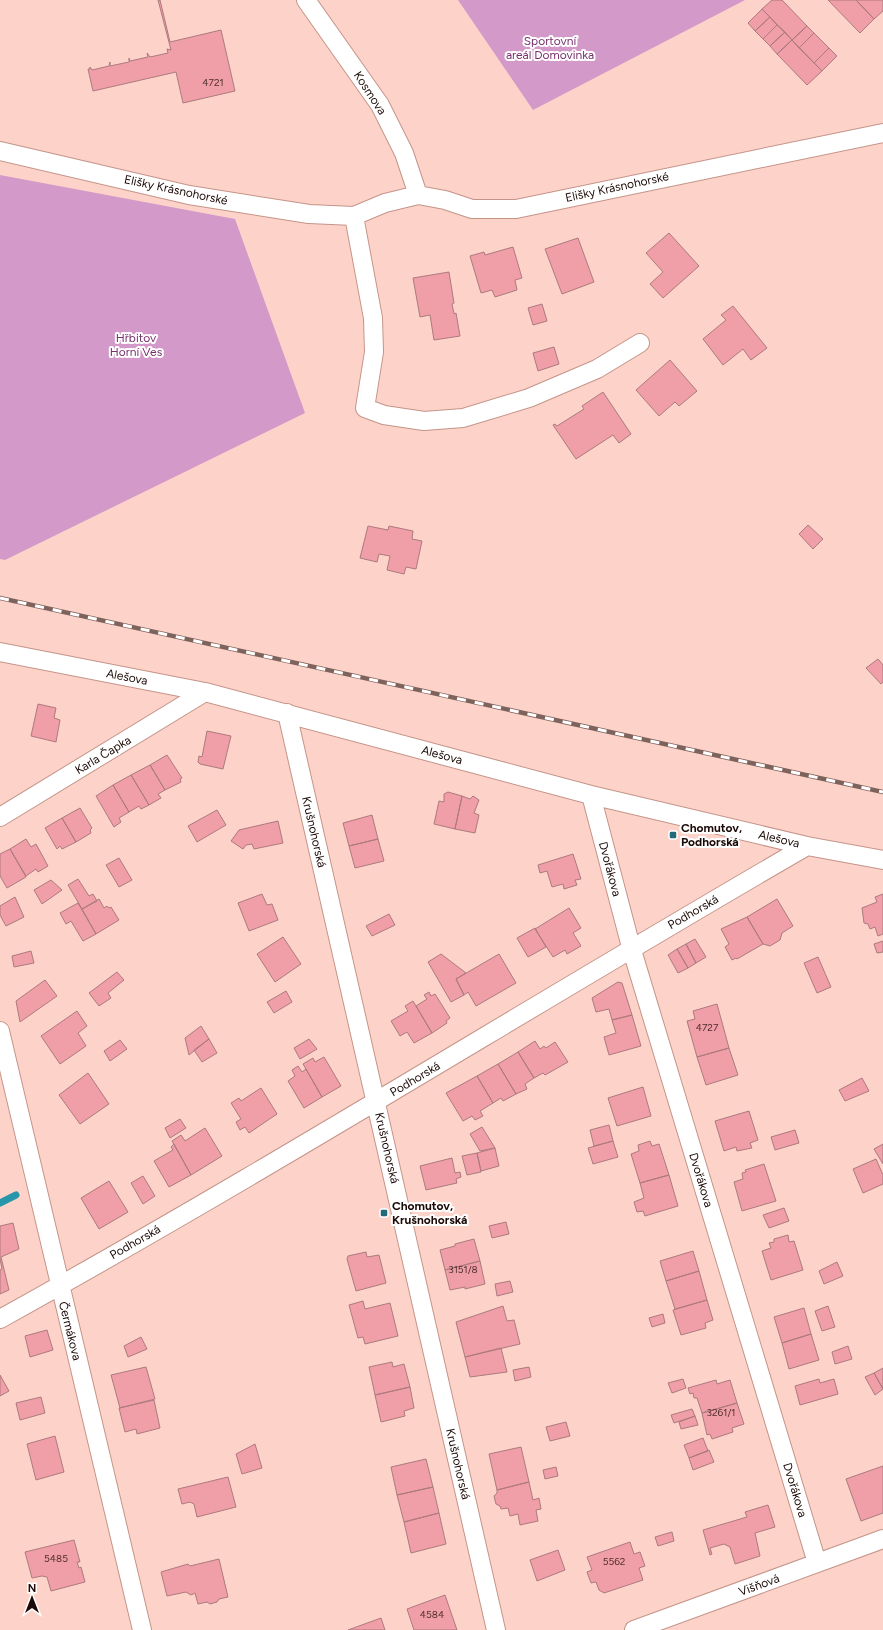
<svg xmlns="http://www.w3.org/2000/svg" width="883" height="1630" font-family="Figtree,sans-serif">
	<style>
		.green { fill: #d399c9 }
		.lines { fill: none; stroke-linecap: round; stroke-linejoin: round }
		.stream { stroke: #2896aa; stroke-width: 7 }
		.building { fill: #f09ea7; stroke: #ac7a7f }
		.minor-casing { stroke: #c59489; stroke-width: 20 }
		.minor { stroke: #fff; stroke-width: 18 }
		.rail-casing { stroke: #7e625c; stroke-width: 4.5 }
		.rail { stroke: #fff; stroke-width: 3; stroke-dasharray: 9; stroke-linecap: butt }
		.poi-dot { fill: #246b79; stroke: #fff; stroke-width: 1.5 }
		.labels { text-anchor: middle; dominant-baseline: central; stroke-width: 4; stroke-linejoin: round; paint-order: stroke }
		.number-label { font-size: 10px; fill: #502f2f }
		.park-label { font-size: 12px; fill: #772f6e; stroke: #fff }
		.street-label { font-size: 12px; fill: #1b0a07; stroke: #fff }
		.poi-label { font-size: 12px; font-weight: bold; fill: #1b0a07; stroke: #fff; text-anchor: start }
	</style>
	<rect width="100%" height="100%" fill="#fdd3c9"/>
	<path class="green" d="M458,0H745L533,110Z
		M0,175L235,219L305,413L5,560L0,559Z"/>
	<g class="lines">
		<path class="stream" d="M0,1203L16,1195"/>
	</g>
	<path class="building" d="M158,0H160L170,42L221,30L235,91L183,103L176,72L93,91L88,69H90V67L92,70L109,66L110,62V66L129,62V58L130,61L148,57L147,53L150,57L168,53L167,49L171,50Z
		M772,0H782L807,26L792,40L762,9Z
		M828,0H856L874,19L860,33Z
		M856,0H883V11L874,19Z
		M762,9L770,17L755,31L748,23Z
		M770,17L777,25L763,39L755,31Z
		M777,25L785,32L770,46L763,39Z
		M807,26L814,33L799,48L792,40Z
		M785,32L792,40L777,54L770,46Z
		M814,33L829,48L814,63L799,48Z
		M792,40L822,71L807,85L777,54Z
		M829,48L837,56L822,71L814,63Z
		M669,233L699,266L663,298L650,284L663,272L646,253Z
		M578,238L594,282L562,294L545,249Z
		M513,247L522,278L515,280L517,290L495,297L492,290L481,293L470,256L484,252L485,255Z
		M449,272L454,303L452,304L454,314L456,313L460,336L434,340L430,315L420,317L413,278Z
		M542,304L547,321L533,325L528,308Z
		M733,306L767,348L751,360L743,349L723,365L703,339L726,320L721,315Z
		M554,347L559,364L538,371L533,353Z
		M670,360L697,391L679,406L675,402L659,416L636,390Z
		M603,392L631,434L619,443L613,435L576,459L553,425L555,424L557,426L584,409L582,406Z
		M808,525L823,539L813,549L799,534Z
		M368,526L388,530L389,526L413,531L412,539L422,541L416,569L406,567L404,574L387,570L390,556L379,554L377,562L360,558Z
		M878,659L883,665V682L881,684L866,668Z
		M38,704L56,708L54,718L60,720L56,742L31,736Z
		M207,731L231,736L223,769L200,764L198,762L199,756L202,757Z
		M167,755L182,778L180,779L181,782L165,790L150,765Z
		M150,765L165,790L158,794L161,798L149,805L131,775Z
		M131,775L149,805L141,809L139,806L129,812L113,785Z
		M113,785L129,812L119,818L121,822L114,827L96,796Z
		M448,792L462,796L455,829L434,824L439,801L444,802V794Z
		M462,796L470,799L473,796L479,800L474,813L479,815L475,833L455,829Z
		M80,808L92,828L90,830L91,833L76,842L62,818Z
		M217,810L226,825L197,842L188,826Z
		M372,815L378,839L349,846L343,823Z
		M62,818L76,842L62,849L60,846L57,849L45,828Z
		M278,821L283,843L254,849L252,844L246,845L243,849L231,841L239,830Z
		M26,839L31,847L36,844L48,866L38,872L36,869L26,876L10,849Z
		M378,839L384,861L355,868L349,846Z
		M10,849L26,877L7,888L0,876V854Z
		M573,854L581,879L575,880L577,885L564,889L563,884L552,887L547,871L540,873L538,865Z
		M119,858L132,880L119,887L106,865Z
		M78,879L89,896L93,894L97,901L82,909L68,885Z
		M51,880L62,890L42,904L34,890Z
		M262,894L267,905L272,904L278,920L249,931L238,903Z
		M883,894V934L878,936L875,927L870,929L868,924L864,923L862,908L877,902L875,897Z
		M15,897L24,917L6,926L0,915V906Z
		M99,899L104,908L107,906L109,908L111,907L119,920L96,934L82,909Z
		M777,899L793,926L782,933L780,940L770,946L763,944L747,917Z
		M78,903L96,934L83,941L71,921L66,924L60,913Z
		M569,908L581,928L573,933L581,946L567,954L565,950L553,957L535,929Z
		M389,914L395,925L372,936L366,926Z
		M747,917L763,944L737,959L736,958L732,960L725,947L729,944L721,929Z
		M535,928L546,947L528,957L517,938Z
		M283,937L301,964L275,982L257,954Z
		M695,939L706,957L696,963L686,944Z
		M883,941V952L877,953L874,944Z
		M686,944L696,963L688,968L677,949Z
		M677,949L688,968L678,973L668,955Z
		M31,951L34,963L14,967L12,956Z
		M441,954L466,973L456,979L464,995L451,1002L428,962Z
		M499,954L516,983L476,1006L468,992L464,995L456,979Z
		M818,957L831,987L817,993L804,963Z
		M117,972L124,980L108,993L111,998L99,1006L89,993Z
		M45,980L57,996L20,1022L16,1001Z
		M618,982L622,983L632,1015L612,1020L609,1009L596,1012L592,998Z
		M286,991L292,1002L274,1013L267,1002Z
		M429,992L431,996L435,994L450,1018L446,1021L447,1023L432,1033L416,1006L427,999L424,995Z
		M413,1001L432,1033L414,1043L407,1032L400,1036L391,1021L408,1011L405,1006Z
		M717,1004L729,1048L697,1057L687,1021L695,1019L693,1011Z
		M77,1011L87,1026L78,1033L86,1046L60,1064L41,1036Z
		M632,1015L641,1046L609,1055L604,1037L616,1033L612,1020Z
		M201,1026L209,1039L189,1055L185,1038Z
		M209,1039L217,1053L202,1062L194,1050Z
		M309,1039L317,1049L300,1059L294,1048Z
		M120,1040L127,1049L110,1061L104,1051Z
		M535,1041L540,1049L544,1046L546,1048L555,1042L568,1062L545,1075L543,1073L534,1078L518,1052Z
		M729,1048L738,1075L706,1085L697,1057Z
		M518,1052L534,1078L525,1084L527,1089L516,1094L498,1064Z
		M324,1057L341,1086L322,1097L303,1064L313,1058L315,1062Z
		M498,1064L516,1094L503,1101L501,1098L493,1103L477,1076Z
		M298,1066L302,1072L306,1069L322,1097L304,1108L288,1081L295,1076L292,1070Z
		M88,1073L109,1104L80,1124L59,1095Z
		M477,1076L493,1103L480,1111L483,1116L475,1120L472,1116L463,1121L446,1093Z
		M862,1078L869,1091L845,1101L839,1090Z
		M643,1087L651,1116L617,1126L608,1098Z
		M261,1088L277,1114L249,1133L245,1127L240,1130L236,1122L241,1119L231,1103L239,1098L241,1101Z
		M749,1111L758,1140L750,1143L752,1148L737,1151L736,1147L724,1151L715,1121Z
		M180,1119L186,1128L170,1138L165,1128Z
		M609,1125L613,1141L594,1146L590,1130Z
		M482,1127L495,1148L480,1151L470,1134Z
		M205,1128L222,1156L191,1175L172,1141L181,1135L185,1141Z
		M795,1130L799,1143L775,1150L771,1137Z
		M613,1141L618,1157L593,1164L588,1148Z
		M650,1141L652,1146L659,1144L669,1175L640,1183L631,1154L639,1151L638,1145Z
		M174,1144L191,1175L169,1187L154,1161L173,1150L171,1147Z
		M883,1144V1164L874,1149Z
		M495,1148L499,1166L481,1171L477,1153Z
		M477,1153L481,1172L467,1175L462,1156Z
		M452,1158L455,1173L460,1172L461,1177L456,1179L457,1183L426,1190L420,1166Z
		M876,1159L883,1175V1184L863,1193L853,1169Z
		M764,1164L776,1201L742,1211L734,1182L743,1179L742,1173L746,1172L745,1170Z
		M669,1175L678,1206L645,1216L643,1211L637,1212L634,1202L644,1198L640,1183Z
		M143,1176L155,1196L143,1204L131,1183Z
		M109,1181L128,1212L99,1229L81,1198Z
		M784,1208L789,1221L769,1228L763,1215Z
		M506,1222L509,1234L492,1238L489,1226Z
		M13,1223L19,1249L1,1257L9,1290L0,1294V1270L2,1269L0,1259V1226Z
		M788,1235L789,1242L794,1241L803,1270L771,1280L762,1251L771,1248L769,1243L774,1242V1239Z
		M474,1239L480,1261L445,1270L440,1250L455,1246V1244Z
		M693,1251L699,1271L666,1281L660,1261Z
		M366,1252L367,1257L379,1255L386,1283L356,1291L347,1259L348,1256Z
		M480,1261L485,1284L465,1289V1287L450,1290L445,1270Z
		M837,1262L843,1276L824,1284L819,1271Z
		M699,1271L707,1300L675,1309L666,1281Z
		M510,1281L513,1292L497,1296L495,1284Z
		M707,1300L713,1320L705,1323L706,1328L681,1335L673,1310Z
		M363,1301L365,1309L390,1303L398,1336L365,1344L363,1337L358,1338L349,1305Z
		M503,1306L507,1321L514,1320L520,1344L465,1357L456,1322Z
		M828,1306L835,1327L822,1331L815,1311Z
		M804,1308L811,1334L782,1343L774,1317Z
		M663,1314L665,1323L652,1327L649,1318Z
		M47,1330L53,1350L30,1357L25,1336Z
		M811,1334L819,1360L789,1369L782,1343Z
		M141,1337L147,1349L128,1357L124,1346Z
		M848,1346L852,1359L835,1364L832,1352Z
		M501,1348L507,1372L470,1377L465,1357Z
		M392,1362L393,1367L404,1364L410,1387L375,1395L369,1367Z
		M146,1367L155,1399L120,1408L111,1375Z
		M529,1367L531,1377L515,1381L513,1370Z
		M883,1368V1389L874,1373Z
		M874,1373L883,1389L875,1395L865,1377Z
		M0,1375L9,1391L0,1396Z
		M683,1379L686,1388L672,1393L668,1383Z
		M819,1379L820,1383L834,1379L838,1394L800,1405L795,1386Z
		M716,1380L717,1384L730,1380L737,1403L702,1413L697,1398H694L693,1393L690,1394L688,1388Z
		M410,1387L414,1408L404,1411L405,1416L381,1422L375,1395Z
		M41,1397L45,1413L20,1420L16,1403Z
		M154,1400L160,1428L137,1434L136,1429L125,1432L119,1408Z
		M737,1403L744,1424L732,1428L733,1432L712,1439L710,1434L707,1435L702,1413Z
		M692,1409L695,1416L674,1423L671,1415Z
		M695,1416L698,1425L681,1429L679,1422Z
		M566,1422L570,1436L550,1441L546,1427Z
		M55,1436L64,1472L36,1480L27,1444Z
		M703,1438L708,1451L689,1458L684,1445Z
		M255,1444L262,1468L242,1474L236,1454Z
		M521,1447L529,1482L497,1490L489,1454Z
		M709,1450L714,1462L693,1470L689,1458Z
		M426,1459L433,1487L397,1495L391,1467Z
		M883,1466V1513L861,1521L846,1479Z
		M556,1467L558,1476L545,1479L543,1470Z
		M228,1477L236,1507L197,1517L194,1504L190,1502L182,1504L178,1489Z
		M529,1482L533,1500L539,1498L541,1509L536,1510L538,1521L520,1525L518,1514L510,1516L508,1508L501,1509L500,1506L496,1504L494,1496L497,1493V1490Z
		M433,1487L439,1513L404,1522L397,1495Z
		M768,1505L775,1527L755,1533L760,1556L735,1564L730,1547L724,1544L710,1548L712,1554L710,1555L703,1530L747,1517L745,1512Z
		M439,1513L446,1544L411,1553L404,1522Z
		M672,1532L674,1541L658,1546L655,1537Z
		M74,1540L80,1562H77L79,1568L81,1567L85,1582L51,1591L47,1577L42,1576L32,1578L25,1552Z
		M630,1542L634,1554L640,1552L645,1566L639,1568L643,1580L604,1593L599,1590L596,1582L591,1583L587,1572L592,1570L587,1557Z
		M558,1550L565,1570L537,1581L530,1560Z
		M219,1559L228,1597L219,1599L217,1602L210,1604L207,1602L198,1604L195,1593L191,1595L186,1592L167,1596L161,1572L188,1564L190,1566Z
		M445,1595L457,1630H414L407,1609Z
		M381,1618L385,1630H348Z"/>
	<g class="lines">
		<defs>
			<path id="minor" d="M306,0L380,105L404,153L418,195
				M0,151L189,195L309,214L354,216L385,203L418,195L445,200L472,209H516L883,133
				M354,216L373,318L374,352L365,408L384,415L424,421L463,418L529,398L597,369L640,343
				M0,652L205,692L591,795L807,846L883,860
				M287,713L496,1630
				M591,795L631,947L817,1563
				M0,817L205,692
				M0,1031L142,1630
				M0,1319C273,1168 537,1002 807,846
				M634,1630L883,1539"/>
		</defs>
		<use href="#minor" class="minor-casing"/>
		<use href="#minor" class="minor"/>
		<defs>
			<path id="rail" d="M0,598L883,792"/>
		</defs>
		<use href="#rail" class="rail-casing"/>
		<use href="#rail" class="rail"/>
	</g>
	<g class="poi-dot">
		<rect x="669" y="831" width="8" height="8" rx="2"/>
		<rect x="380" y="1209" width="8" height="8" rx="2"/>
	</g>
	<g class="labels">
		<g class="number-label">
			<text x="213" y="82">4721</text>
			<text x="707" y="1027">4727</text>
			<text x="463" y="1269">3151/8</text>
			<text x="721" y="1412">3261/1</text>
			<text x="56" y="1558">5485</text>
			<text x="614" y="1561">5562</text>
			<text x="432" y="1614">4584</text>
		</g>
		<g class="park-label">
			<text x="550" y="41">Sportovní<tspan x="550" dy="14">areál Domovinka</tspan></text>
			<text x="136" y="338">Hřbitov<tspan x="136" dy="14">Horní Ves</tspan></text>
		</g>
		<g class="street-label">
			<text transform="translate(370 93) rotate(57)">Kosmova</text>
			<text transform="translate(617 187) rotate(-12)">Elišky Krásnohorské</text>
			<text transform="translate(176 190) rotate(12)">Elišky Krásnohorské</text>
			<text transform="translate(127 677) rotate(11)">Alešova</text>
			<text transform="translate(103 755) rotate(-31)">Karla Čapka</text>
			<text transform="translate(442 755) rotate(15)">Alešova</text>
			<text transform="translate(314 832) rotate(77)">Krušnohorská</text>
			<text transform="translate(779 839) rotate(13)">Alešova</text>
			<text transform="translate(610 869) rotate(75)">Dvořákova</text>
			<text transform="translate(693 912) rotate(-30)">Podhorská</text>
			<text transform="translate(415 1079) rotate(-31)">Podhorská</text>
			<text transform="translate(387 1148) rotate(77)">Krušnohorská</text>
			<text transform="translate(701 1180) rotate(73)">Dvořákova</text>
			<text transform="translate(135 1242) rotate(-30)">Podhorská</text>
			<text transform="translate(70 1331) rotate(76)">Čermákova</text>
			<text transform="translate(458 1464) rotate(77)">Krušnohorská</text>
			<text transform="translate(795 1490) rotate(73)">Dvořákova</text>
			<text transform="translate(759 1585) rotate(-20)">Višňová</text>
		</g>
		<g class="poi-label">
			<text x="681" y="828">Chomutov,<tspan x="681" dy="14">Podhorská</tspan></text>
			<text x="392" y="1206">Chomutov,<tspan x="392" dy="14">Krušnohorská</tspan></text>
		</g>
	</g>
	<g transform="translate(32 1598)" stroke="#ffffff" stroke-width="3" paint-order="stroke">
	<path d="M0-3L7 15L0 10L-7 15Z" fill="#1b0a07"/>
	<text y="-6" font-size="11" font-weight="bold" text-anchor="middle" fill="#1b0a07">N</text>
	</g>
</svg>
